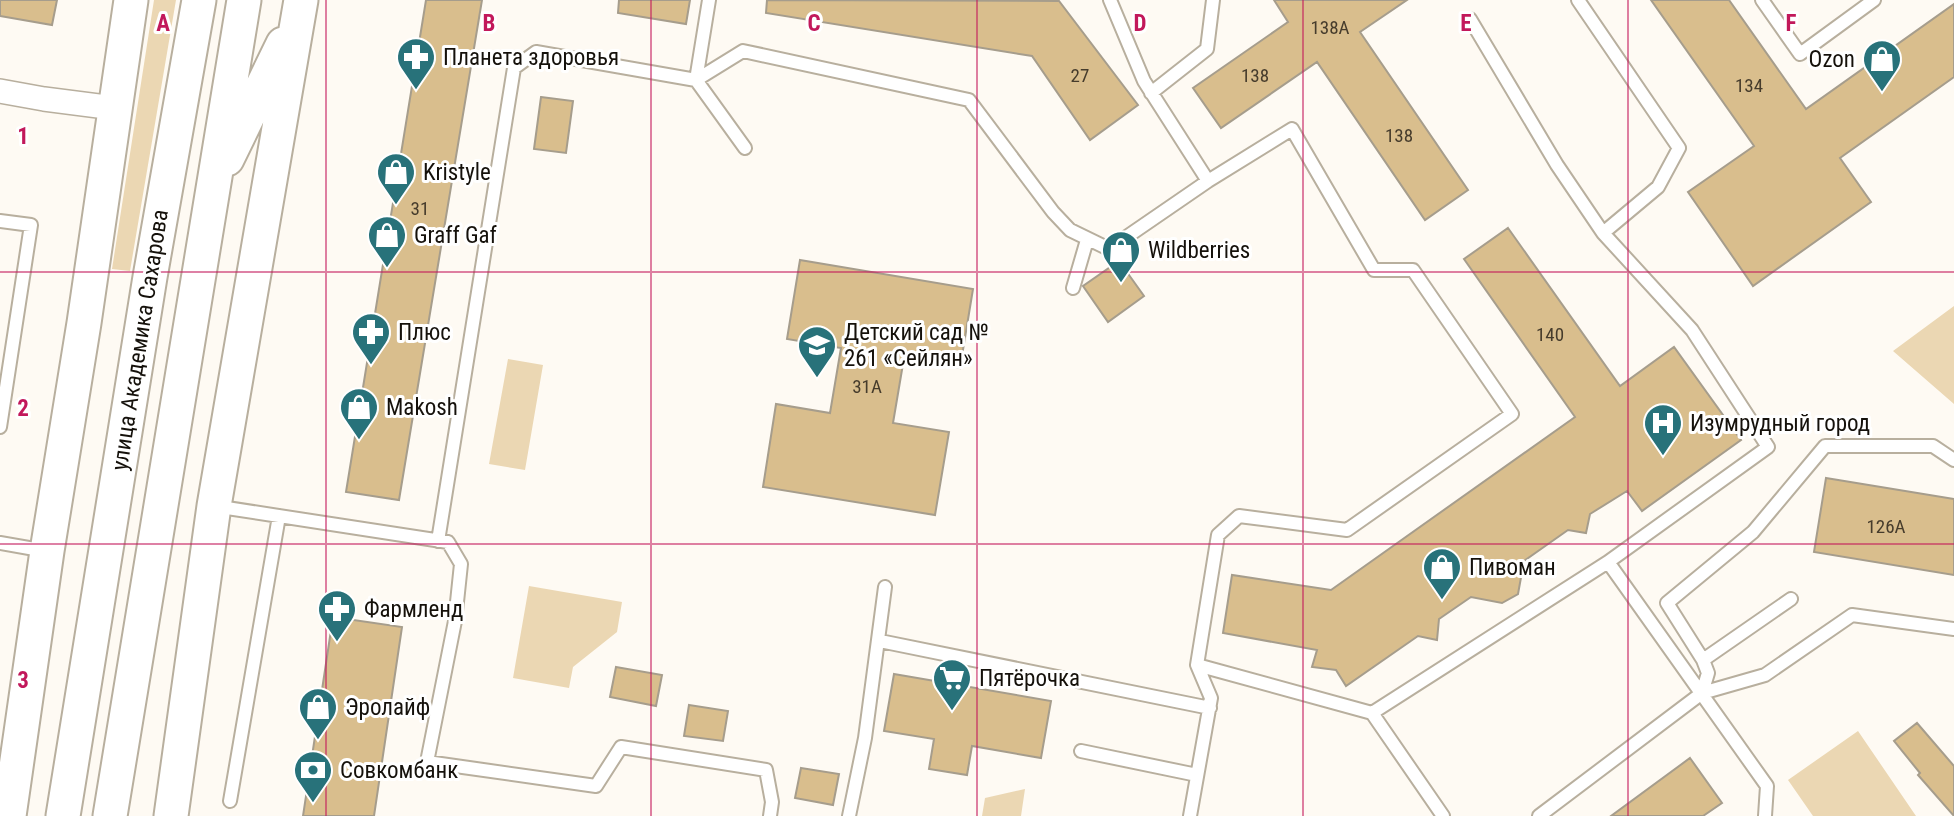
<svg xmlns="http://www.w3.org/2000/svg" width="1954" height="816" font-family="'Roboto Condensed',sans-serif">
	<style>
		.green { fill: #ebd7b3 }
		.building { fill: #d9be8d; stroke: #a69d8c; stroke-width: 2 }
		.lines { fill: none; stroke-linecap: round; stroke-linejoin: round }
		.service-casing { stroke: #b8af9e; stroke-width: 16 }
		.minor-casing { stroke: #b8af9e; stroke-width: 26 }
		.secondary-casing { stroke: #b8af9e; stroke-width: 37 }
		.service { stroke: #fff; stroke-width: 12 }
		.minor { stroke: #fff; stroke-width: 23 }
		.secondary { stroke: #fff; stroke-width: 33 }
		.grid { fill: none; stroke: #c2185b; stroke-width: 2; stroke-opacity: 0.55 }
		.labels { text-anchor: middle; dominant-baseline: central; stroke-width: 6; stroke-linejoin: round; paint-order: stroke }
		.number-label { font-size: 19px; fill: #463c2c }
		.poi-label { font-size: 23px; fill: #15110b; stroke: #fff; text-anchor: start }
		.street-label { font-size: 23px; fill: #15110b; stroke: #fff }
		.grid-label { font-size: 23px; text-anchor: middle; font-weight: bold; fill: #c2185b; stroke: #fff; stroke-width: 6; stroke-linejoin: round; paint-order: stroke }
	</style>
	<rect width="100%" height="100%" fill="#fefaf3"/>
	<path class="green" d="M154,0H176L130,271L112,269Z
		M1954,306V404L1893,351Z
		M508,359L543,365L525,470L489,464Z
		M529,586L622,602L617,632L573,667L569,688L513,678Z
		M1858,731L1916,816H1813L1788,780Z
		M1025,789L1021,816H982L985,798Z"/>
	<path class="building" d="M0,0H57L52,25L0,16Z
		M426,0H482L399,500L346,492Z
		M619,0H690L686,24L618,13Z
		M767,0L1059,1L1138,105L1090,140L1032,56L766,13Z
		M1274,0H1407L1360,32L1468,190L1425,220L1317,62L1221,128L1193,88L1288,22Z
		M1651,0H1729L1806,109L1954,4V77L1840,158L1871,202L1753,286L1688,192L1754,146Z
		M541,97L573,101L566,153L534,149Z
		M1508,228L1620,386L1674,347L1741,440L1642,511L1627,491L1590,514L1586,533L1568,530L1524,561L1518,594L1502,603L1471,597L1439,619L1437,640L1418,636L1346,686L1336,670L1312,667L1317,650L1223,633L1232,575L1331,590L1575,417L1464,259Z
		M800,260L973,289L960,368L904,358L893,423L949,432L935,515L763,487L776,404L830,413L841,348L787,339Z
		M1119,261L1144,296L1108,322L1083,286Z
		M1826,478L1954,499V575L1814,552Z
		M333,617L402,627L374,816H303Z
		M616,667L662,675L656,706L610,697Z
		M894,674L1051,701L1041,758L972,746L967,775L929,769L934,739L884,731Z
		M689,705L728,711L723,741L684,736Z
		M1917,723L1954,766V816L1918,775L1920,773L1894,741Z
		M1690,758L1722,803L1703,816H1611Z
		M801,768L839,774L833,805L795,798Z"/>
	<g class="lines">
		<defs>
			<path id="service" d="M709,0L696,80L745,148
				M1110,0L1144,81L1208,181L1292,129L1374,270H1413L1512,414L1347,530L1239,516L1218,535L1197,665L1372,713L1443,816
				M1578,0L1679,148L1658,187L1603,233
				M1762,0L1800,54L1874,0
				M1470,19L1557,165L1603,233L1692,330L1768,447L1608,562
				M1151,93L1207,49L1213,0
				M0,221L31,225L0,427
				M1073,288L1087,240
				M214,506L448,542L461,564L455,621L427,762L596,786L621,747L766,770L772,802L770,816
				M438,541L514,68L536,52L696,80L743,51L969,100L1053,212L1070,230L1109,249L1208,181
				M0,543L46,551
				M1791,599L1703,660L1667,603L1753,532L1825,446H1933L1954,460
				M880,641L1210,708
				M1702,693L1708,673L1703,660
				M1372,713L1608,562L1767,786L1765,816
				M1081,751L1197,775
				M230,801L279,516
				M849,816L865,738L885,587
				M1190,816L1211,698L1197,665
				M1539,816L1702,693L1765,675L1852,615L1954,629"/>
			<path id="minor" d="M0,91L44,99L114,108"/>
			<path id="secondary" d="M227,159L283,44
				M9,816L47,551L84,323L131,0
				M63,816L150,277L199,0
				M110,816L244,0
				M171,816L214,506L301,0"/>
		</defs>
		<use href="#service" class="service-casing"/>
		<use href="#minor" class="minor-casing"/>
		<use href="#secondary" class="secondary-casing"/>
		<use href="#service" class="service"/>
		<use href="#minor" class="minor"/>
		<use href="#secondary" class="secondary"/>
	</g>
	<path class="grid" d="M326,0V816M651,0V816M977,0V816M1303,0V816M1628,0V816M0,272H1954M0,544H1954"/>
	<defs>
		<symbol id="pharmacy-pin" viewBox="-11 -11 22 30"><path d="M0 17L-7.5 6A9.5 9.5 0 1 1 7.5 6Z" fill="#28727a" stroke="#fff"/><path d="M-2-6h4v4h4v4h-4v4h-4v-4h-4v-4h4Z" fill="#fff"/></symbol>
		<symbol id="shop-pin" viewBox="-11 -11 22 30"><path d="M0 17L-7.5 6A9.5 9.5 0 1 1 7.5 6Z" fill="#28727a" stroke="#fff"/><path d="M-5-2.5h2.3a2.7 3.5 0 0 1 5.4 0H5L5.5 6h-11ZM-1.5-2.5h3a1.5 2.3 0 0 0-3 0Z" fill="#fff"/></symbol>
		<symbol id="school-pin" viewBox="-11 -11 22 30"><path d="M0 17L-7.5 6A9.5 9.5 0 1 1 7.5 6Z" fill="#28727a" stroke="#fff"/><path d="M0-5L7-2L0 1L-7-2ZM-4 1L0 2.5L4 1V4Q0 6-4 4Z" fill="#fff"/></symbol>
		<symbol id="hospital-pin" viewBox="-11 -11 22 30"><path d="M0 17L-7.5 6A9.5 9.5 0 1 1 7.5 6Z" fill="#28727a" stroke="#fff"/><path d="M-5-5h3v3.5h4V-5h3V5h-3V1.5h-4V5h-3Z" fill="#fff"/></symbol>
		<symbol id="supermarket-pin" viewBox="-11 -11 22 30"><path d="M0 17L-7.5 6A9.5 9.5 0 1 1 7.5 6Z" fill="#28727a" stroke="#fff"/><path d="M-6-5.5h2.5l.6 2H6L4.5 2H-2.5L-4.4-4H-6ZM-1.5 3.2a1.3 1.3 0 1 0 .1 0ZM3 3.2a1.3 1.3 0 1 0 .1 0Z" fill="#fff"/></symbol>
		<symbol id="bank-pin" viewBox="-11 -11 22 30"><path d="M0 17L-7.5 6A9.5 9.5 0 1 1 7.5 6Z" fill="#28727a" stroke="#fff"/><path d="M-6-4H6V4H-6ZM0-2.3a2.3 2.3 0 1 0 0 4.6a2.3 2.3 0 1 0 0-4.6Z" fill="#fff"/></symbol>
	</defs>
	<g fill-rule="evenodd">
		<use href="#pharmacy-pin" x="394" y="35" width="44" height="60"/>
		<use href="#shop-pin" x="1860" y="37" width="44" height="60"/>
		<use href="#shop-pin" x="374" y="150" width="44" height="60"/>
		<use href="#shop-pin" x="365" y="213" width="44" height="60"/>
		<use href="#shop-pin" x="1099" y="228" width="44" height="60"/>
		<use href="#pharmacy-pin" x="349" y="310" width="44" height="60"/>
		<use href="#school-pin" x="795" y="323" width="44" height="60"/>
		<use href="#shop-pin" x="337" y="385" width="44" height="60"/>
		<use href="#hospital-pin" x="1641" y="401" width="44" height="60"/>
		<use href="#shop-pin" x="1420" y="545" width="44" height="60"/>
		<use href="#pharmacy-pin" x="315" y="587" width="44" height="60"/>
		<use href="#supermarket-pin" x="930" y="656" width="44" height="60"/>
		<use href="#shop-pin" x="296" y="685" width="44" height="60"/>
		<use href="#bank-pin" x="291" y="748" width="44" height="60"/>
	</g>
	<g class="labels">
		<g class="number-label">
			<text x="1330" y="27">138А</text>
			<text x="1080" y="75">27</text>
			<text x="1255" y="75">138</text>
			<text x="1749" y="85">134</text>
			<text x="1399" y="135">138</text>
			<text x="420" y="208">31</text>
			<text x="1550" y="334">140</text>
			<text x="867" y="386">31А</text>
			<text x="1886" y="526">126А</text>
		</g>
		<g class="poi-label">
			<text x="443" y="57">Планета здоровья</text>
			<text x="1855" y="59" text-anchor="end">Ozon</text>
			<text x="423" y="172">Kristyle</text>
			<text x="414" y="235">Graff Gaf</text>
			<text x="1148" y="250">Wildberries</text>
			<text x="398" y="332">Плюс</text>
			<text x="844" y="332">Детский сад №<tspan x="844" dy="26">261 «Сейлян»</tspan></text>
			<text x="386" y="407">Makosh</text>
			<text x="1690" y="423">Изумрудный город</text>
			<text x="1469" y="567">Пивоман</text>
			<text x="364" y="609">Фармленд</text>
			<text x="979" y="678">Пятёрочка</text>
			<text x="345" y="707">Эролайф</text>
			<text x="340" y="770">Совкомбанк</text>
		</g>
		<g class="street-label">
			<text transform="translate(140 340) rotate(-81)">улица Академика Сахарова</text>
		</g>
	</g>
	<g class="grid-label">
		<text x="163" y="31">A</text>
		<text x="489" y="31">B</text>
		<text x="814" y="31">C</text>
		<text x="1140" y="31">D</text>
		<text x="1466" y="31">E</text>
		<text x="1791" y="31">F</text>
		<text x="23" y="144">1</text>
		<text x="23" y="416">2</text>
		<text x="23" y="688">3</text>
	</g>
</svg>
